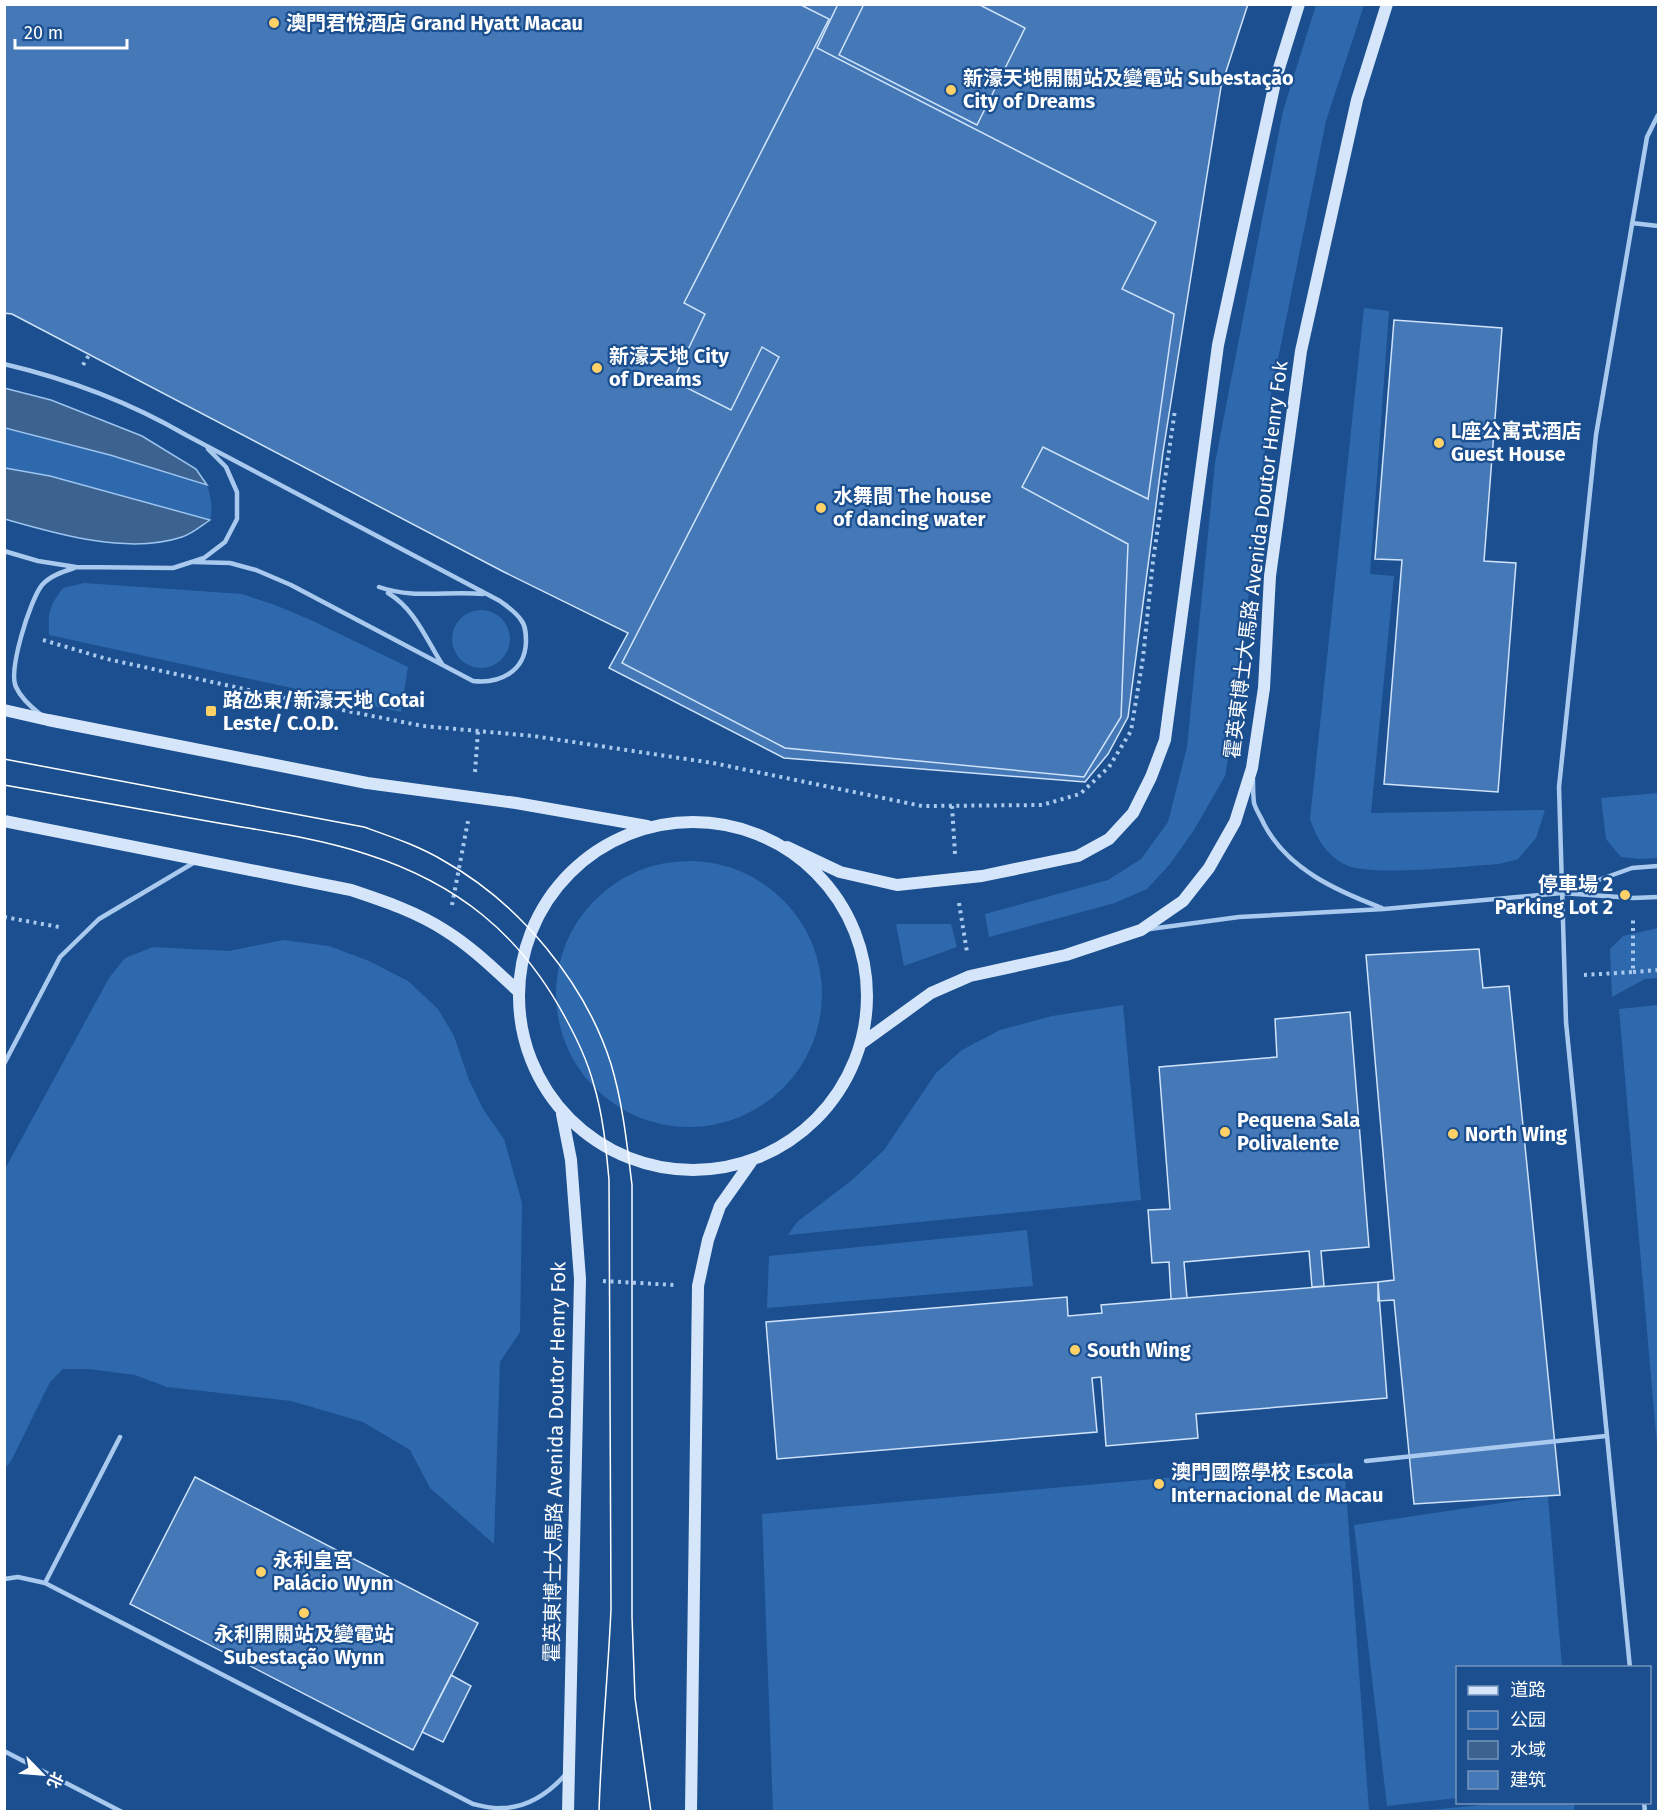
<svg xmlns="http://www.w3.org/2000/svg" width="1663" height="1816" font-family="'Fira Sans','Noto Sans SC',sans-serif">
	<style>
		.green { fill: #2e69ad }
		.water { fill: #3c6290; stroke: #9cc4f0; stroke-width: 1.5 }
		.building { fill: #4478b7; stroke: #cfe3fa; stroke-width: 1.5 }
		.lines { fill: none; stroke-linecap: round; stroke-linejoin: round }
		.path { stroke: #a9c9ee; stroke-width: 4; stroke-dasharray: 3 4.5; stroke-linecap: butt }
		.lane { stroke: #a9c9ee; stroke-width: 4.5 }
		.secondary { stroke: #d6e6fa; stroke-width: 12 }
		.tram { stroke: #fff; stroke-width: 1.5 }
		.poi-dot { fill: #ffd166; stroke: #1b4f8f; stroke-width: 2 }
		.labels { text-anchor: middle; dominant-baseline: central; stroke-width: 4.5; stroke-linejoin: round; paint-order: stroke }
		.poi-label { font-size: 20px; font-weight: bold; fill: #fff; stroke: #1b4f8f; text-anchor: start }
		.street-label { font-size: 20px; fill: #fff; stroke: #1b4f8f }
	</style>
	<rect width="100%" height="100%" fill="#1b4f8f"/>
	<path class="green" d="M1316,5H1364L1326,121L1271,394L1233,732L1225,776L1194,830L1170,864L1147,889L1115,903L989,937L985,914L1108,880L1141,859L1168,822L1187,747L1215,463L1283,111Z
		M1364,308L1389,311L1370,574L1394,576L1371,813L1545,810L1536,838L1518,859L1499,864C1468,866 1370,877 1346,865C1326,855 1317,839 1310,819Z
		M4,428L110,455L207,485C211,498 213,507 210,520L50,476L5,468Z
		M84,583L242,594L275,605L313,621L408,667L401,712L49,635C48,611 49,607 63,588Z
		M452 639a29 29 0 1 1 58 0a29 29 0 1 1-58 0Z
		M1658,793V858L1640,859L1621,857L1606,839L1601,798Z
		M556 994a133 133 0 1 1 266 0a133 133 0 1 1-266 0Z
		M896,924H951L957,947L904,966Z
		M1658,928V978L1645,979L1612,997L1610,949L1623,936Z
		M283,940L329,946L369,961L408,981L438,1009L454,1036L469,1080L483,1109L504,1139L522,1203L520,1332L500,1362L494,1544L430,1488L410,1450L363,1422L291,1401L167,1387L135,1375L89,1369H63L50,1382L11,1461L5,1468V1169L109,978L125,958L153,947L229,951Z
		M1123,1005L1141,1200L788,1235L797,1222L852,1180L884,1150L936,1073L962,1050L1000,1030L1052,1016Z
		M1658,1005V1457L1619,1009Z
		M1027,1230L1033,1286L767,1308L769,1256Z
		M1344,1462L1369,1811H773L762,1514Z
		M1548,1496L1562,1667L1458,1668L1457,1798L1387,1806L1354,1525Z
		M1512,1802L1574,1803V1811H1420Z"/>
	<path class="water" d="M4,388L51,400L142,436L196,469L207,485L110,455L5,428Z
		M5,468L50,476L210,520C201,526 192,534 182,537C128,555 57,534 5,519Z"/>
	<path class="building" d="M4,4H1248L1221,87L1163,452L1128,717L1108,754L1085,782L784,758L609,668L628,633L504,572L12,314L4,313Z
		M799,4H838L817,48L1156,222L1122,289L1174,314L1148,499L1043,447L1022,487L1128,544L1121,717L1084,777L785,748L622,663L779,357L762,347L731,410L673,381L705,314L684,303L829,19Z
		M864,4H978L1025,28L977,125L839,55Z
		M1394,320L1502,328L1484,561L1516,563L1498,792L1384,784L1402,560L1375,559Z
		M1479,949L1483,988L1509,986L1560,1495L1414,1504L1394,1300L1378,1301V1282L1394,1280L1366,955Z
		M1350,1012L1369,1247L1321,1251L1324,1286L1312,1287L1309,1251L1184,1262L1187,1298L1171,1299L1169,1262L1152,1263L1148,1210L1170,1209L1159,1067L1277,1057L1275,1019Z
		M1378,1282L1387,1398L1196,1414L1198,1438L1106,1446L1101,1377L1092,1378L1097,1432L777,1459L766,1322L1067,1297L1068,1316L1102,1313L1101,1305Z
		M195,1477L478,1623L413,1750L130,1604Z
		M451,1675L471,1686L443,1742L422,1732Z"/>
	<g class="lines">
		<path class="path" d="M83,365L89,355
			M43,640L107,659L322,706L423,726L533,736L713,763L922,806L1042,805L1080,794L1109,767L1131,731L1143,658L1153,561L1175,410
			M475,772L478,731
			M952,806L955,854
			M959,903L967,952
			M452,905L468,821
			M4,917L59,927
			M1633,972L1658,970
			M1584,975L1633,972V920
			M603,1281L674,1285"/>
		<path class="lane" d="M1632,223L1658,226
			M4,364C68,379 129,402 186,435
			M184,434L500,601C508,607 516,612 521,620C526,626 526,635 526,642C525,672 499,684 473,681L291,585L256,570L230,563L193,562
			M4,551L38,561L76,567L173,568L204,558L225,542L237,519V492L226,467L208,449
			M379,587C413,599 447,591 483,594
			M388,593C415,609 426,639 442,664
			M40,714C31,707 21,698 16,687C8,670 30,600 42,585C50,576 62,572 74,568
			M1253,779C1253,787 1253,795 1254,803C1256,810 1261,817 1264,824C1287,869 1337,891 1382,908
			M1565,892L1632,868L1658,866
			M1150,929L1239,917L1384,909L1562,893L1633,898L1658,897
			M4,1064L60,957L99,919L195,862
			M1366,1461L1606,1436
			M4,1579L18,1577L45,1583L473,1804C482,1806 493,1809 501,1808C528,1808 549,1793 566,1774
			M45,1583L120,1437
			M1630,1668L1566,1022L1559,787L1596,435L1647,137L1658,115
			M4,1751L122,1812
			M1644,1802L1645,1812"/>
		<path class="secondary" d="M4,710L48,720L367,783L516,803L647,826
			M4,821L351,890C384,901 417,912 446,931C473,948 495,970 518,991
			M519 996a174 174 0 1 1 348 0a174 174 0 1 1-348 0Z
			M787,847L840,872L897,885L982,876L1078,856L1109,839L1133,813L1151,777L1165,740L1218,345L1276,78L1299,4
			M862,1043L931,993L970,976L1066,955L1141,930L1183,901L1209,868L1235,822L1252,768L1264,688L1270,576L1301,351L1357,100L1387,4
			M562,1114L571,1160L580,1279L568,1812
			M691,1812L698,1286L708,1240L720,1206L751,1162"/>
		<path class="tram" d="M4,759L364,827C392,837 419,846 444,861C519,903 585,982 611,1064C623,1104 627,1145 632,1185V1617L635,1698L651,1812
			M4,785C77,798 151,811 224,824C271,832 320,839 366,854C457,883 521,934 566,1019C577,1039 587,1060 593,1082C603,1114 606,1147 609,1180L611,1609C608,1676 601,1744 599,1812"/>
	</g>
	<g class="poi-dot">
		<circle cx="274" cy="23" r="6"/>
		<circle cx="951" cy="90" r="6"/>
		<circle cx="597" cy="368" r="6"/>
		<circle cx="1439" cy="443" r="6"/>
		<circle cx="821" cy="508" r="6"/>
		<rect x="205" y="705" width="12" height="12" rx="3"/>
		<circle cx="1625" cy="895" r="6"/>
		<circle cx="1225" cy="1132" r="6"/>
		<circle cx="1453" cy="1134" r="6"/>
		<circle cx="1075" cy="1350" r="6"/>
		<circle cx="1159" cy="1484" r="6"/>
		<circle cx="261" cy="1572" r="6"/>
		<circle cx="304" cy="1613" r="6"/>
	</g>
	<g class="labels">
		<g class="poi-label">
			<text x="286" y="23">澳門君悅酒店 Grand Hyatt Macau</text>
			<text x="963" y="78">新濠天地開關站及變電站 Subestação<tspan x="963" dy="23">City of Dreams</tspan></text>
			<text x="609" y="356">新濠天地 City<tspan x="609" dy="23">of Dreams</tspan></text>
			<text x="1451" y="431">L座公寓式酒店<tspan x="1451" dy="23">Guest House</tspan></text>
			<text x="833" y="496">水舞間 The house<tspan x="833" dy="23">of dancing water</tspan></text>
			<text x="223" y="700">路氹東/新濠天地 Cotai<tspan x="223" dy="23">Leste/ C.O.D.</tspan></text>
			<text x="1613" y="884" text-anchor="end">停車場 2<tspan x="1613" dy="23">Parking Lot 2</tspan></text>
			<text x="1237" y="1120">Pequena Sala<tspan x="1237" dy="23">Polivalente</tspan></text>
			<text x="1465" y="1134">North Wing</text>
			<text x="1087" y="1350">South Wing</text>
			<text x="1171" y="1472">澳門國際學校 Escola<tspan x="1171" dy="23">Internacional de Macau</tspan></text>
			<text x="273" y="1560">永利皇宮<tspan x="273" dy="23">Palácio Wynn</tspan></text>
			<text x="304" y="1634" text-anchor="middle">永利開關站及變電站<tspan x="304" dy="23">Subestação Wynn</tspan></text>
		</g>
		<g class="street-label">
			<text transform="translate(1256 560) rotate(-83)">霍英東博士大馬路 Avenida Doutor Henry Fok</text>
			<text transform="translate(555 1462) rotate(-89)">霍英東博士大馬路 Avenida Doutor Henry Fok</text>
		</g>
	</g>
	<rect width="1663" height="1816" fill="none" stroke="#ffffff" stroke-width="12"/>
	<rect x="1456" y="1666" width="195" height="138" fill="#1b4f8f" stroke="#7695bc" stroke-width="1.5"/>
	<rect x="1468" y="1686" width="30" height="9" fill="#d6e6fa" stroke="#7695bc" stroke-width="1.5"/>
	<text x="1510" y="1696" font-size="18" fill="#ffffff">道路</text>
	<rect x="1468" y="1711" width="30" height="18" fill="#2e69ad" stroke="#7695bc" stroke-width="1.5"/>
	<text x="1510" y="1726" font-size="18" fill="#ffffff">公园</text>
	<rect x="1468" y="1741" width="30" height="18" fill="#3c6290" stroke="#7695bc" stroke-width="1.5"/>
	<text x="1510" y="1756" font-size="18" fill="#ffffff">水域</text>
	<rect x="1468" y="1771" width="30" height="18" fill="#4478b7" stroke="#7695bc" stroke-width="1.5"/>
	<text x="1510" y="1786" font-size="18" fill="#ffffff">建筑</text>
	<g transform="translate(42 1774) rotate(115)" stroke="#1b4f8f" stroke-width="4.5" paint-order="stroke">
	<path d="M0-4.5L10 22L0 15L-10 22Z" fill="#ffffff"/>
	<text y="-9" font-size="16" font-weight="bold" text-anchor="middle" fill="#ffffff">北</text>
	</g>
	<path d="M15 39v9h112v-9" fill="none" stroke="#ffffff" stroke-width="3"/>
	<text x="24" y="39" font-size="18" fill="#ffffff" stroke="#1b4f8f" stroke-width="4.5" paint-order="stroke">20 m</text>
</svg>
